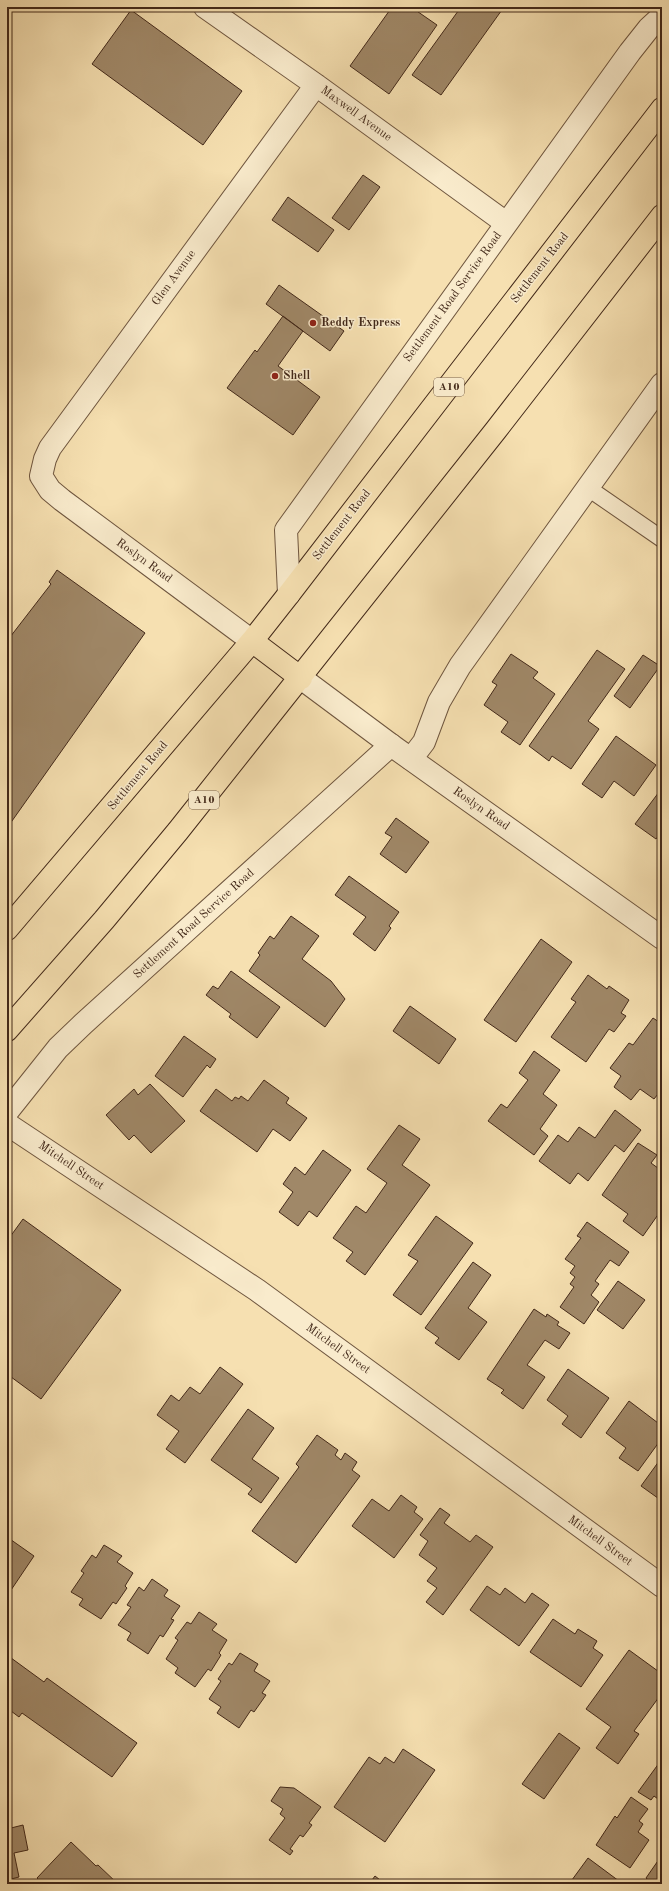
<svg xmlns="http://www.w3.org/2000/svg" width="669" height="1891" font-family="'Old Standard TT',serif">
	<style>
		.building { fill: #a08868; stroke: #422819 }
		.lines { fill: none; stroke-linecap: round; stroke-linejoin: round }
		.service-casing { stroke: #6f563f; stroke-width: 18 }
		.minor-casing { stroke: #6f563f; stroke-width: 24 }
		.tertiary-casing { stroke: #6f563f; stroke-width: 24 }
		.trunk-casing { stroke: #422819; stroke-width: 24 }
		.service { stroke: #f9ebcc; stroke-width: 16 }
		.minor { stroke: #f9ebcc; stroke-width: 22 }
		.tertiary { stroke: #f9ebcc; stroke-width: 22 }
		.trunk { stroke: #f6e0b1; stroke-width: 22 }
		.poi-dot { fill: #8f2418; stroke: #f9ebcc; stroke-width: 1.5 }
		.labels { text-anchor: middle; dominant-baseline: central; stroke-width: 3; stroke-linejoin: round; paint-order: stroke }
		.shield { fill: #f9ebcc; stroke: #79624f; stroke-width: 1 }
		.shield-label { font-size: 11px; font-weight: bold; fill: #422819 }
		.street-label { font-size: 12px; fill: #422819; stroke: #f9ebcc }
		.poi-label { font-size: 12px; font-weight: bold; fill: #422819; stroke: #f9ebcc; text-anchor: start }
	</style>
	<rect width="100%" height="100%" fill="#f6e0b1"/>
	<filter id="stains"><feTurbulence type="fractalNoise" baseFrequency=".005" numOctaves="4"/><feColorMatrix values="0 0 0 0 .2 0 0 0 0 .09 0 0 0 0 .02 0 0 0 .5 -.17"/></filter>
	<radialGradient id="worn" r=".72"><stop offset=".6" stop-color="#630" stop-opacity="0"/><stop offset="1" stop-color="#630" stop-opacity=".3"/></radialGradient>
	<path class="building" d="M392,7H411L437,25L389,94L350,66Z
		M461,7H504L441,95L412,75Z
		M131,10L242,91L203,145L92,64Z
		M363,175L380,187L349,230L332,218Z
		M288,197L334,230L318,252L272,220Z
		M279,285L344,331L330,351L266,304Z
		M283,316L303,331L278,366L320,397L293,435L227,388L255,350L257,352Z
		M57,570L145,633L7,828V641L51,584L49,582Z
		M597,650L625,669L588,721L599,729L571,769L552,756L549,761L529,746Z
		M511,654L538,672L533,678L555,694L520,745L501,732L508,722L484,705L497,685L492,682Z
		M643,655L660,666L630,708L614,696Z
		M616,736L656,765L634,796L614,781L602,798L582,784Z
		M662,788V831L656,839L635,824Z
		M396,818L429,842L406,873L380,854L392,837L385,833Z
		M349,876L399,912L389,926L391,928L375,951L353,934L366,917L335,895Z
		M291,916L319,936L302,959L331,981L345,999L325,1027L249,971L260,955L258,953L270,936L274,939Z
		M541,939L572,962L516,1042L484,1020Z
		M231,971L280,1007L257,1038L229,1017L231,1014L206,995L213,986L218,989Z
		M588,975L607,989L609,986L629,1000L621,1013L626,1016L614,1032L609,1029L586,1062L551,1037L576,1002L571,999Z
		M410,1006L456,1039L439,1064L393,1031Z
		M653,1018L662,1024V1089L654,1099L640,1089L631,1100L614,1087L621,1076L610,1068L629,1043L633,1045Z
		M184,1036L216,1059L210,1068L207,1065L183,1097L155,1076Z
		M534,1051L560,1070L543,1094L557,1105L540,1129L548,1136L534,1155L488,1121L501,1104L507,1108L528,1080L519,1073Z
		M264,1080L289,1098L286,1103L307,1118L290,1141L273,1129L257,1152L200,1111L216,1089L232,1101L235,1097L239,1099L241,1096L248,1101Z
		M150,1084L185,1121L151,1153L134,1135L129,1140L106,1115L134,1089L138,1095Z
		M615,1110L641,1130L624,1152L615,1145L588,1181L578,1173L570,1184L539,1161L558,1135L568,1142L579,1127L595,1138Z
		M399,1125L420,1139L402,1165L430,1185L365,1275L346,1261L353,1252L333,1238L356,1206L366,1213L387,1183L367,1169Z
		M638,1143L657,1155L651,1163L662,1171V1180L659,1184L662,1186V1209L643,1236L623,1221L628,1214L602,1195Z
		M323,1150L351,1170L317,1217L309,1211L298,1226L279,1212L293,1192L283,1184L295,1167L305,1175Z
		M436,1216L473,1243L421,1315L393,1295L418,1261L408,1255Z
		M23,1219L121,1290L41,1399L7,1374V1241Z
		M587,1222L629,1252L619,1266L610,1260L595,1281L599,1284L591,1295L599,1302L584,1324L560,1307L574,1287L570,1284L575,1277L570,1273L575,1266L565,1259L581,1238L577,1236Z
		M473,1262L491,1275L468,1308L487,1322L459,1360L435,1343L439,1338L425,1328Z
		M618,1281L645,1300L623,1329L597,1310Z
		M534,1309L546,1317L547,1314L559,1322L557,1325L570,1333L559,1349L545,1340L527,1365L545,1377L523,1409L501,1393L504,1390L487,1379Z
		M220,1367L243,1384L185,1463L166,1449L179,1431L157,1415L171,1395L179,1401L190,1387L200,1394Z
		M568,1369L609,1398L581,1438L562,1424L568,1416L547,1400Z
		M629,1401L662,1426V1438L638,1471L619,1458L626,1448L606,1433Z
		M248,1409L274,1428L252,1459L279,1478L261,1503L248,1494L252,1489L211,1460Z
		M317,1435L338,1450L335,1455L341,1460L345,1453L357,1462L352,1470L360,1476L296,1563L252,1531L299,1467L296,1464Z
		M662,1457V1501L641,1486Z
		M401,1495L417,1507L414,1512L423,1519L394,1558L352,1526L372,1499L389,1511Z
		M440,1508L450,1515L444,1523L470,1542L476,1535L493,1547L443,1615L426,1602L437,1588L427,1581L437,1568L419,1555L428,1541L420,1535Z
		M7,1537L34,1556L7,1596Z
		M104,1545L122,1556L117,1562L133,1573L125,1586L127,1588L116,1604L113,1602L101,1619L79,1605L83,1599L71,1592L84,1573L81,1571L92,1555L96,1558Z
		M152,1579L168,1590L164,1596L180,1606L171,1619L174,1620L163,1637L160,1635L148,1654L127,1640L131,1633L118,1625L131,1607L127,1605L139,1587L144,1591Z
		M487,1586L500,1595L505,1588L525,1603L532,1593L549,1605L519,1646L470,1610Z
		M199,1612L217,1624L212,1630L227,1640L219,1653L221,1655L211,1671L208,1669L195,1687L175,1673L178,1668L166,1659L178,1640L175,1638L187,1622L191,1624Z
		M553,1619L575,1634L578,1629L597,1641L593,1648L603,1655L581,1687L530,1652Z
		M629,1650L662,1674V1693L634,1731L639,1734L618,1764L596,1748L611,1727L586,1709Z
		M240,1653L258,1664L254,1671L270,1681L262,1693L266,1695L254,1712L251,1710L239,1728L217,1713L221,1707L209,1699L221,1681L218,1679L229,1663L232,1665Z
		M7,1655L44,1682L47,1678L137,1743L112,1777L22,1713L19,1717L7,1708Z
		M559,1733L580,1748L544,1799L522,1784Z
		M403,1749L435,1770L385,1842L334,1807L369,1757L380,1764L385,1757L394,1763Z
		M662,1759V1802L654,1796L651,1800L638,1792Z
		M280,1787L294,1788L321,1807L309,1823L312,1825L303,1837L300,1835L290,1849L293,1851L290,1855L269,1840L285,1818L280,1814L283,1809L271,1801Z
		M631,1797L648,1809L639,1821L643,1824L638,1832L649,1840L630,1868L596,1845L615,1816L617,1818Z
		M7,1807L11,1828L23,1825L28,1850L14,1853L19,1877L7,1880Z
		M71,1842L96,1866L98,1865L118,1884H43L37,1878Z
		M662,1855V1884H653L646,1878Z
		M588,1858L623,1884H569Z
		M375,1876L385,1884H369Z"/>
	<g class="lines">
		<defs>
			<path id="service" d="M588,488L662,539"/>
			<path id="minor" d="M205,7L316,85L506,223
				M289,594L286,530L630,52L649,28L662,16
				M252,641L62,500L50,490L41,476L45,459L50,448L316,85
				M411,759L424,742L439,702L460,666L662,384
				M7,1112L58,1048L83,1024L391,745
				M7,1124L257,1290L662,1586"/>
			<path id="tertiary" d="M301,678L391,745L662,938"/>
			<path id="trunk" d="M252,641L301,678
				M7,929L252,641L289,594L662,109
				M7,1030L104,920L178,831L496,430L662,216"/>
		</defs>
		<use href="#service" class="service-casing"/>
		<use href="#minor" class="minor-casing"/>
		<use href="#tertiary" class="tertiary-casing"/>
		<use href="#trunk" class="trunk-casing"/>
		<use href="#service" class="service"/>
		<use href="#minor" class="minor"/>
		<use href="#tertiary" class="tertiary"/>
		<use href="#trunk" class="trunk"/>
	</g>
	<g class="poi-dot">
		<circle cx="313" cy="323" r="4"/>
		<circle cx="275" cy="376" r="4"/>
	</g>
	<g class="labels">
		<g class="shield">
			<rect x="434" y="378" width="30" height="18" rx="3"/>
			<rect x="189" y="791" width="30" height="18" rx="3"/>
		</g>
		<g class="shield-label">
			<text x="449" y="387">A10</text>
			<text x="204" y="800">A10</text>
		</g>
		<g class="street-label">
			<text transform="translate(356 114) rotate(36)">Maxwell Avenue</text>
			<text transform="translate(540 268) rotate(-52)">Settlement Road</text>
			<text transform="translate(174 278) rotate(-54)">Glen Avenue</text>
			<text transform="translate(453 297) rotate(-54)">Settlement Road Service Road</text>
			<text transform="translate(342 525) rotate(-52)">Settlement Road</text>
			<text transform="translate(144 561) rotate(36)">Roslyn Road</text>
			<text transform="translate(138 776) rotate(-50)">Settlement Road</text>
			<text transform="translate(481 809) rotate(35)">Roslyn Road</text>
			<text transform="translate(194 924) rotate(-42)">Settlement Road Service Road</text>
			<text transform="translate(71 1166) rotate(34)">Mitchell Street</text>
			<text transform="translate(338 1349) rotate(36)">Mitchell Street</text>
			<text transform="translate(600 1541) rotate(36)">Mitchell Street</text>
		</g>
		<g class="poi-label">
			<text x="321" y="323">Reddy Express</text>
			<text x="283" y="376">Shell</text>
		</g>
	</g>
	<rect width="669" height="1891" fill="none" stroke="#f6e0b1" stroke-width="24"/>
	<rect x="8" y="8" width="653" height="1875" fill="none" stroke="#422819" stroke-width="2"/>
	<rect x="12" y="12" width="645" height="1867" fill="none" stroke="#422819"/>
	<rect width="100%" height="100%" filter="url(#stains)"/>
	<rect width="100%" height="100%" fill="url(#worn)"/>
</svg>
